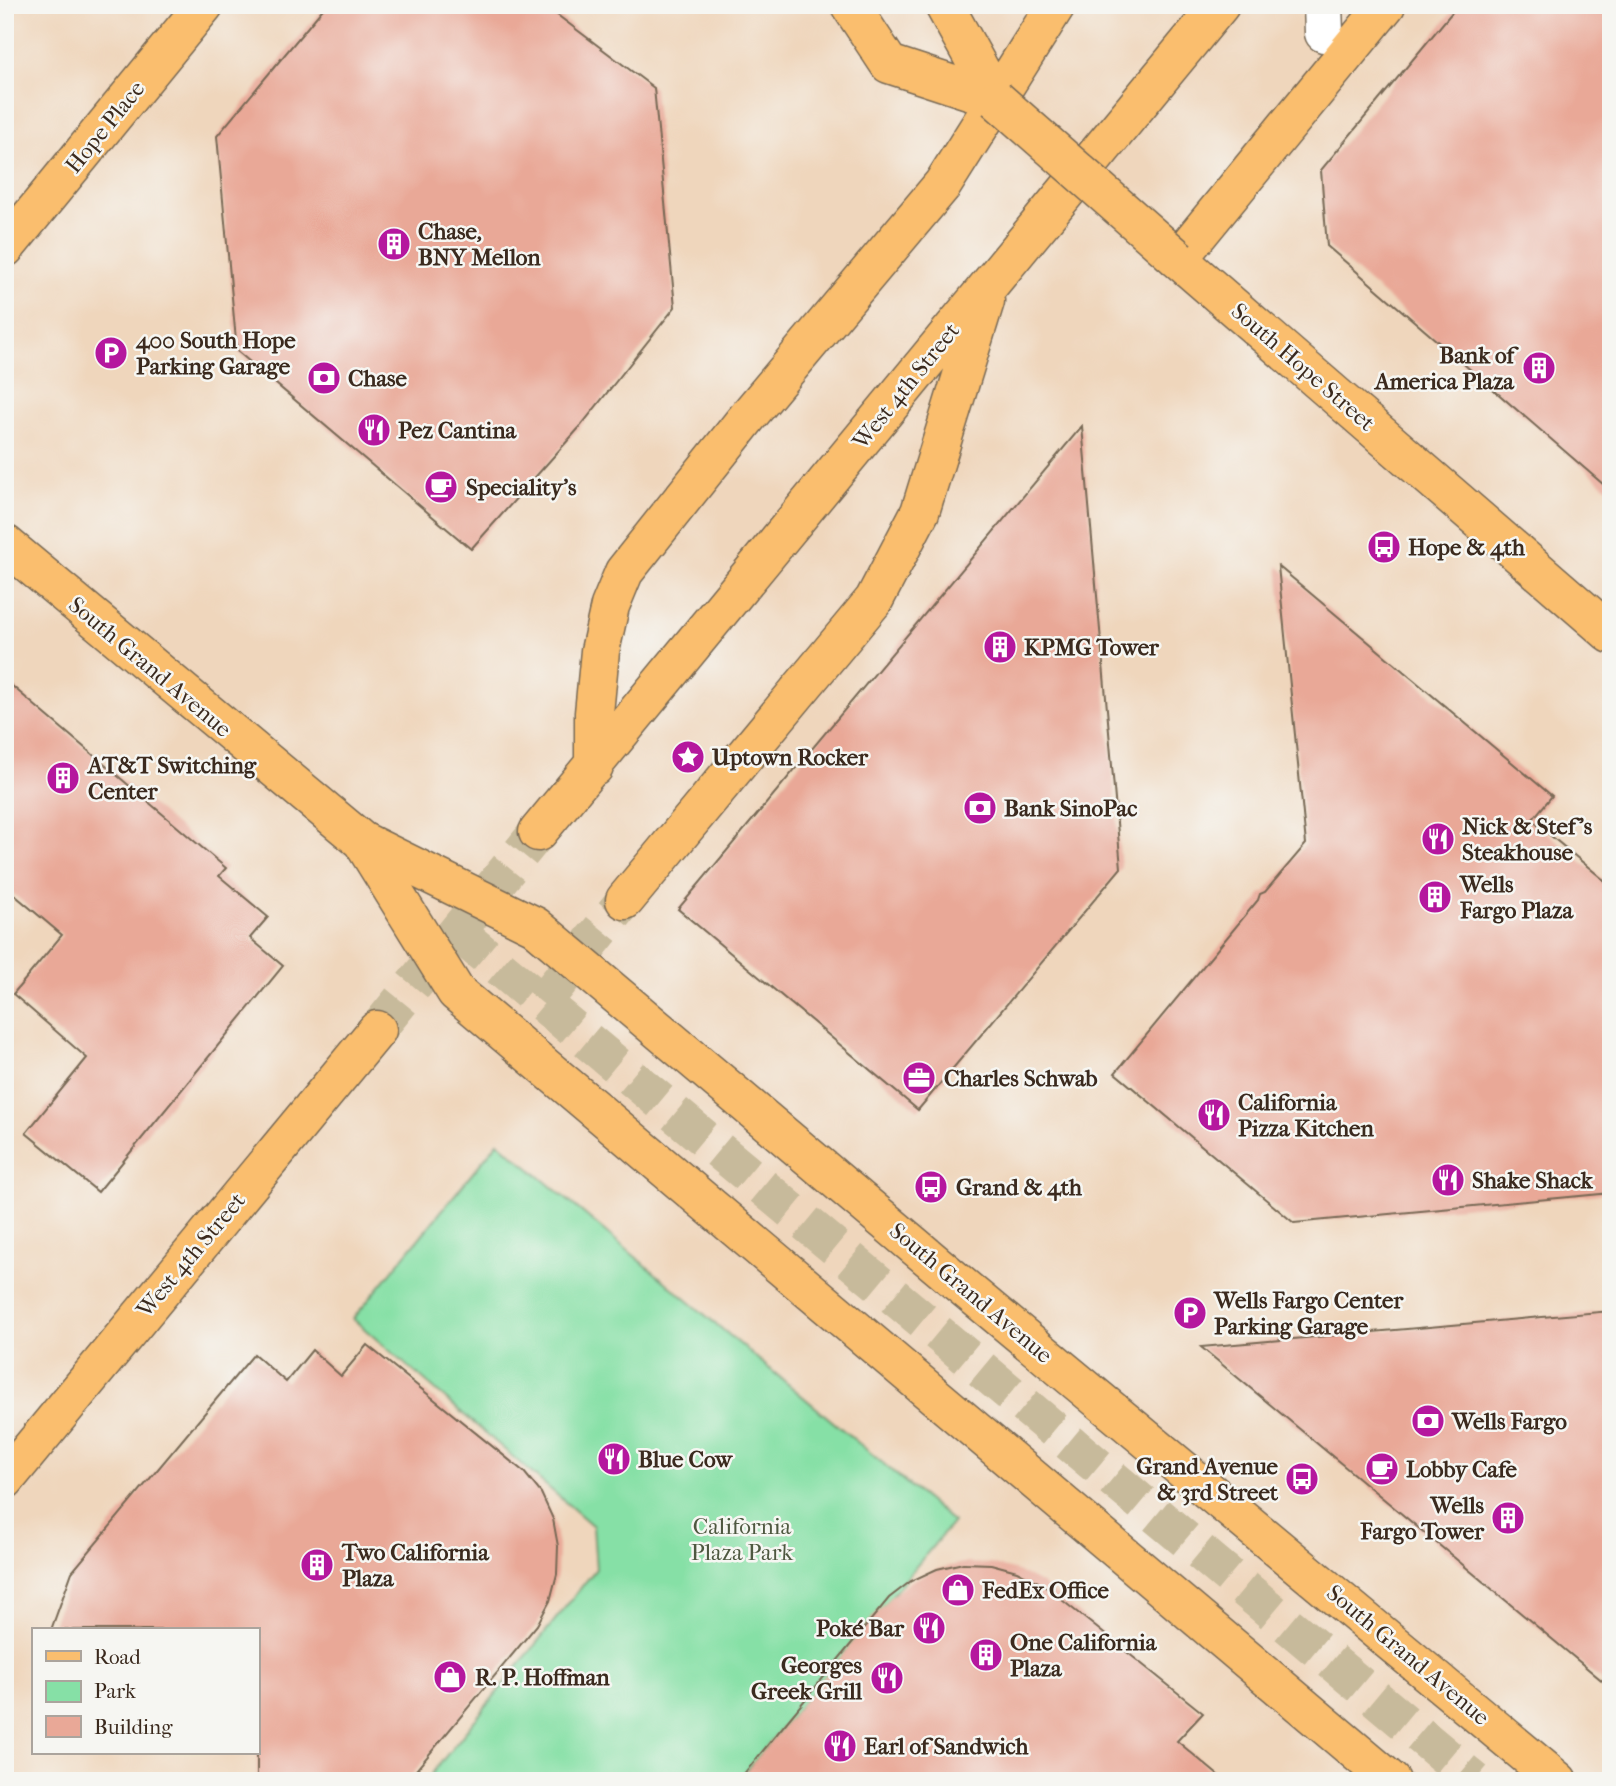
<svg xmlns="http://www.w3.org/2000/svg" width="1616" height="1786" font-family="'IM FELL French Canon',serif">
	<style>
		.built { fill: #efd6bc; fill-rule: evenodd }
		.green { fill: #86e0a6; stroke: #608562; stroke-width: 2 }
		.building { fill: #e9a897 }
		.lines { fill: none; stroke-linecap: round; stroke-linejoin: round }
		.major-tunnel { stroke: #c7ba9b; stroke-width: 38; stroke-dasharray: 38 19; stroke-linecap: butt }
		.minor-casing { stroke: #786955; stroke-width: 41 }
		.major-casing { stroke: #786955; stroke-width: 41 }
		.minor { stroke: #fff; stroke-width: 38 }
		.major { stroke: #fabe6e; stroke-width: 38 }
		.major-bridge-casing { stroke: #786955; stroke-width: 41; stroke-linecap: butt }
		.major-bridge { stroke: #fabe6e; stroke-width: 38 }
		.labels { text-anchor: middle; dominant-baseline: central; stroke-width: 5; stroke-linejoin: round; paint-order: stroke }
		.street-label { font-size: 23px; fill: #3b2a1e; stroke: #f6f6f2 }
		.poi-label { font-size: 23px; font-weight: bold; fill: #3b2a1e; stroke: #f6f6f2; text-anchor: start }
		.park-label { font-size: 23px; fill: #4e5840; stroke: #f6f6f2 }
	</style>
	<rect width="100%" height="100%" fill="#f6f6f2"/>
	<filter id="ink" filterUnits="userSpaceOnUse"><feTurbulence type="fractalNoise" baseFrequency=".0143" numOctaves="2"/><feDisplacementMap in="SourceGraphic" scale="14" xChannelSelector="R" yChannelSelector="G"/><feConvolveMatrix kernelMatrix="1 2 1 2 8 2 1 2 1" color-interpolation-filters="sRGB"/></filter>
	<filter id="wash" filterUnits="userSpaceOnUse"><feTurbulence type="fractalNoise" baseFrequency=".00686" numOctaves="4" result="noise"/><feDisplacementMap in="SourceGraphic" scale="28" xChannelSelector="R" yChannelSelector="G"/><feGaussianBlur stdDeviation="1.57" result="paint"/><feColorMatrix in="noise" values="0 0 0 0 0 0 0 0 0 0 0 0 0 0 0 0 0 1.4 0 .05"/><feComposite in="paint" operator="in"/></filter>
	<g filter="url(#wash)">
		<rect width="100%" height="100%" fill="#eadeba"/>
		<path class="built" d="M5,5H1611V1781H5ZM33,1630H257V1753H33Z"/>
		<path class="green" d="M498,1142L953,1522L738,1781H426L596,1569L593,1526L353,1319Z"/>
		<g id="blocks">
			<path class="building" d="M326,5H544L654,88L675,307L579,428L471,549L237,351L217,136Z
				M1458,5H1611V491L1327,246L1321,170Z
				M1082,426L1121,868L918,1110L678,909Z
				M1278,566L1552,796L1532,820L1611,886V1193L1294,1223L1115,1073L1258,900L1260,894L1265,892L1306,844Z
				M5,680L226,868L219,876L268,917L250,938L283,966L98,1192L26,1133L87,1058L13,994L62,935L5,887Z
				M1611,1311V1688L1201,1347Z
				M367,1345L524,1472L541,1493L553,1519L558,1546L557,1574L550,1601L537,1625L407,1781H257V1630H51L72,1572L254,1354L286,1382L312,1350L341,1376Z
				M963,1563L991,1564L1017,1571L1042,1584L1203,1713L1177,1741L1225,1781H738L889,1598L911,1581L937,1569Z"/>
		</g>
	</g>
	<g filter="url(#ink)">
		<use href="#blocks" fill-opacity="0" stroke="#786955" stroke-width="2"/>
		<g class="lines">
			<path class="major-tunnel" d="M456,931L1475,1781
				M542,1003L625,900
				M377,1030L538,832"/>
			<defs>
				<path id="minor" d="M1323,5L1324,33"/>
				<path id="major" d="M850,5L889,64L996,99
					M944,5L996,99
					M1386,5L1178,259L1611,634
					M5,248L204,5
					M5,544L362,841L535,926L956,1281L1558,1781
					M594,767V713L600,651L610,606L624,572L749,415L943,184L1056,5
					M538,832L1220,5
					M362,841L456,992L1391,1781
					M625,900L874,600L920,512L985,301
					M5,1480L377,1030"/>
			</defs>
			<use href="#minor" class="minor-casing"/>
			<use href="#major" class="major-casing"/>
			<use href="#minor" class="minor"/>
			<use href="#major" class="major"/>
			<defs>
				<path id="major-bridge" d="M996,99L1178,259"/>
			</defs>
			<use href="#major-bridge" class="major-bridge-casing"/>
			<use href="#major-bridge" class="major-bridge"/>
		</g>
	</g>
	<defs>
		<symbol id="building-disc" viewBox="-11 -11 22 22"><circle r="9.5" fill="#b5179e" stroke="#f6f6f2"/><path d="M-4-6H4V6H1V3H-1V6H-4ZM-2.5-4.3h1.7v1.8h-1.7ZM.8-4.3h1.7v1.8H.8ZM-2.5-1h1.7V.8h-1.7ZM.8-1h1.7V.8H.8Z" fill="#fff"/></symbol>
		<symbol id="parking-disc" viewBox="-11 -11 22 22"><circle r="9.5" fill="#b5179e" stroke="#f6f6f2"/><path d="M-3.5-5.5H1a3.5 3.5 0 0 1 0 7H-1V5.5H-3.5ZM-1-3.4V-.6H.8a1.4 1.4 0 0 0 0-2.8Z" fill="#fff"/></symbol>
		<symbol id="bank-disc" viewBox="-11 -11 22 22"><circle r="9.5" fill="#b5179e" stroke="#f6f6f2"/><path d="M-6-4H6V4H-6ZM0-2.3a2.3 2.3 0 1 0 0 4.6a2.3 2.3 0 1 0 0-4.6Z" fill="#fff"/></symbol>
		<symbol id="restaurant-disc" viewBox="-11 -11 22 22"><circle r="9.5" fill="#b5179e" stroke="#f6f6f2"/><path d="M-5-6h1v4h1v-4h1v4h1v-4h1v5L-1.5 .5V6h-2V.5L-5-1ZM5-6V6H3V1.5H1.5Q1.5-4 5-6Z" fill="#fff"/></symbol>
		<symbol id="cafe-disc" viewBox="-11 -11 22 22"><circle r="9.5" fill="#b5179e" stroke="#f6f6f2"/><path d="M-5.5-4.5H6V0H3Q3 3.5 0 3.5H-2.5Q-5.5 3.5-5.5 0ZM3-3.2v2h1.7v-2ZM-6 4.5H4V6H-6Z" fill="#fff"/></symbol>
		<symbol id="bus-disc" viewBox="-11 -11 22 22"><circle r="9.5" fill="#b5179e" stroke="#f6f6f2"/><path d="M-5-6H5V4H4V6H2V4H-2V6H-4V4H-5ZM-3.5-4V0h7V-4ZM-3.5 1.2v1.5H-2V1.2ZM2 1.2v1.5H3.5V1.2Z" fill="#fff"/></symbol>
		<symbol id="sight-disc" viewBox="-11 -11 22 22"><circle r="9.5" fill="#b5179e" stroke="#f6f6f2"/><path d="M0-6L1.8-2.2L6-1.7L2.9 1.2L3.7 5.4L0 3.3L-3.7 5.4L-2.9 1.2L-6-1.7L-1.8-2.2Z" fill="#fff"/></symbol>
		<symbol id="office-disc" viewBox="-11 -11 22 22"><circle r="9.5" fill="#b5179e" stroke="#f6f6f2"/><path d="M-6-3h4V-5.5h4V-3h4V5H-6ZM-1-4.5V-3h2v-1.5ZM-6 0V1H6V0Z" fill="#fff"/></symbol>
		<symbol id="shop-disc" viewBox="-11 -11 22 22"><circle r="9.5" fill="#b5179e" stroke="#f6f6f2"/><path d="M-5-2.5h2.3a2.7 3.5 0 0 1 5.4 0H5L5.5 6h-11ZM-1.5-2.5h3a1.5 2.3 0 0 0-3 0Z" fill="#fff"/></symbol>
	</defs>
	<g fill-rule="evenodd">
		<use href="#building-disc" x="375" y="225" width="38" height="38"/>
		<use href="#parking-disc" x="92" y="334" width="38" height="38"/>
		<use href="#building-disc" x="1520" y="349" width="38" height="38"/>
		<use href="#bank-disc" x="305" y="359" width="38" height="38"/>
		<use href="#restaurant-disc" x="355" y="411" width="38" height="38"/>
		<use href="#cafe-disc" x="422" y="468" width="38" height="38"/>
		<use href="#bus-disc" x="1365" y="528" width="38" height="38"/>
		<use href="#building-disc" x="981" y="628" width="38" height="38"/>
		<use href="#sight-disc" x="669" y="738" width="38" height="38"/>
		<use href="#building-disc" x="44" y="759" width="38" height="38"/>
		<use href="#bank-disc" x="961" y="789" width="38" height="38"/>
		<use href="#restaurant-disc" x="1419" y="820" width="38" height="38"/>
		<use href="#building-disc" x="1416" y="878" width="38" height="38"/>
		<use href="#office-disc" x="900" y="1059" width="38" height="38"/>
		<use href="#restaurant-disc" x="1195" y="1096" width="38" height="38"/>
		<use href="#restaurant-disc" x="1429" y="1161" width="38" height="38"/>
		<use href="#bus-disc" x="912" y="1168" width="38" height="38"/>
		<use href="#parking-disc" x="1171" y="1294" width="38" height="38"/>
		<use href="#bank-disc" x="1409" y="1402" width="38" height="38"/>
		<use href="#restaurant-disc" x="595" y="1440" width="38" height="38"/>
		<use href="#cafe-disc" x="1363" y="1450" width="38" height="38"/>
		<use href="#bus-disc" x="1283" y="1460" width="38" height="38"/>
		<use href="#building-disc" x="1489" y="1499" width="38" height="38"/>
		<use href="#building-disc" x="298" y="1546" width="38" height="38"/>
		<use href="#shop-disc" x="939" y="1571" width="38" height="38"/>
		<use href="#restaurant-disc" x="910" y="1609" width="38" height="38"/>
		<use href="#building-disc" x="967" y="1636" width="38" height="38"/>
		<use href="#shop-disc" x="431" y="1658" width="38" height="38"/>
		<use href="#restaurant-disc" x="868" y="1659" width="38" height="38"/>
		<use href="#restaurant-disc" x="821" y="1727" width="38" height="38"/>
	</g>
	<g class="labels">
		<g class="street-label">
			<text transform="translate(105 127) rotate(-51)">Hope Place</text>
			<text transform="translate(1303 367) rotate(41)">South Hope Street</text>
			<text transform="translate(906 386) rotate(-51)">West 4th Street</text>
			<text transform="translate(150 667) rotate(40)">South Grand Avenue</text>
			<text transform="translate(191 1255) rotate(-50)">West 4th Street</text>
			<text transform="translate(971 1293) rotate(40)">South Grand Avenue</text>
			<text transform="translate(1408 1655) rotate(40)">South Grand Avenue</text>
		</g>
		<g class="poi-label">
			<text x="418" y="231">Chase,<tspan x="418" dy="26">BNY Mellon</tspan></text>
			<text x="136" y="340">400 South Hope<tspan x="136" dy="26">Parking Garage</tspan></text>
			<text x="1514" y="355" text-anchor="end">Bank of<tspan x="1514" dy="26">America Plaza</tspan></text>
			<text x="348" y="378">Chase</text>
			<text x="398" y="430">Pez Cantina</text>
			<text x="466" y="487">Speciality's</text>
			<text x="1408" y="547">Hope &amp; 4th</text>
			<text x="1024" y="647">KPMG Tower</text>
			<text x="712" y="757">Uptown Rocker</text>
			<text x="88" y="765">AT&amp;T Switching<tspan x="88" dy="26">Center</tspan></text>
			<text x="1004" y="808">Bank SinoPac</text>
			<text x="1462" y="826">Nick &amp; Stef's<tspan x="1462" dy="26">Steakhouse</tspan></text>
			<text x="1460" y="884">Wells<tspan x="1460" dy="26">Fargo Plaza</tspan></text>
			<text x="944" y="1078">Charles Schwab</text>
			<text x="1238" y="1102">California<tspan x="1238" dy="26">Pizza Kitchen</tspan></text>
			<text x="1472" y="1180">Shake Shack</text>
			<text x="956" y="1187">Grand &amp; 4th</text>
			<text x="1214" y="1300">Wells Fargo Center<tspan x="1214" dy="26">Parking Garage</tspan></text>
			<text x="1452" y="1421">Wells Fargo</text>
			<text x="638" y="1459">Blue Cow</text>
			<text x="1278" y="1466" text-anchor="end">Grand Avenue<tspan x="1278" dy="26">&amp; 3rd Street</tspan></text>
			<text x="1406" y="1469">Lobby Cafe</text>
			<text x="1484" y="1505" text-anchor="end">Wells<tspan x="1484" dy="26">Fargo Tower</tspan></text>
			<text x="342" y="1552">Two California<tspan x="342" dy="26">Plaza</tspan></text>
			<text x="982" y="1590">FedEx Office</text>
			<text x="904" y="1628" text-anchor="end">Poké Bar</text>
			<text x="1010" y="1642">One California<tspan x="1010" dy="26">Plaza</tspan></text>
			<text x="862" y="1665" text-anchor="end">Georges<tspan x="862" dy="26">Greek Grill</tspan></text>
			<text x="475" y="1677">R. P. Hoffman</text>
			<text x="864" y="1746">Earl of Sandwich</text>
		</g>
		<g class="park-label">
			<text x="742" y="1526">California<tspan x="742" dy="26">Plaza Park</tspan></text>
		</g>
	</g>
	<rect width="1616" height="1786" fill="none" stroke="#f6f6f2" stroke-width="28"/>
	<rect x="32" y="1628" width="228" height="126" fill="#f6f6f2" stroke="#aba49d" stroke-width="2"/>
	<rect x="46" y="1651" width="35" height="10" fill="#fabe6e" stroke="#aba49d" stroke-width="2"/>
	<text x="94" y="1664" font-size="21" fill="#3b2a1e">Road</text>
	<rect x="46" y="1681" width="35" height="21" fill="#86e0a6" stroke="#aba49d" stroke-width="2"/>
	<text x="94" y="1698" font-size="21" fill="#3b2a1e">Park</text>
	<rect x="46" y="1716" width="35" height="21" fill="#e9a897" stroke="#aba49d" stroke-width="2"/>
	<text x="94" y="1734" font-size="21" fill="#3b2a1e">Building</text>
</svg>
